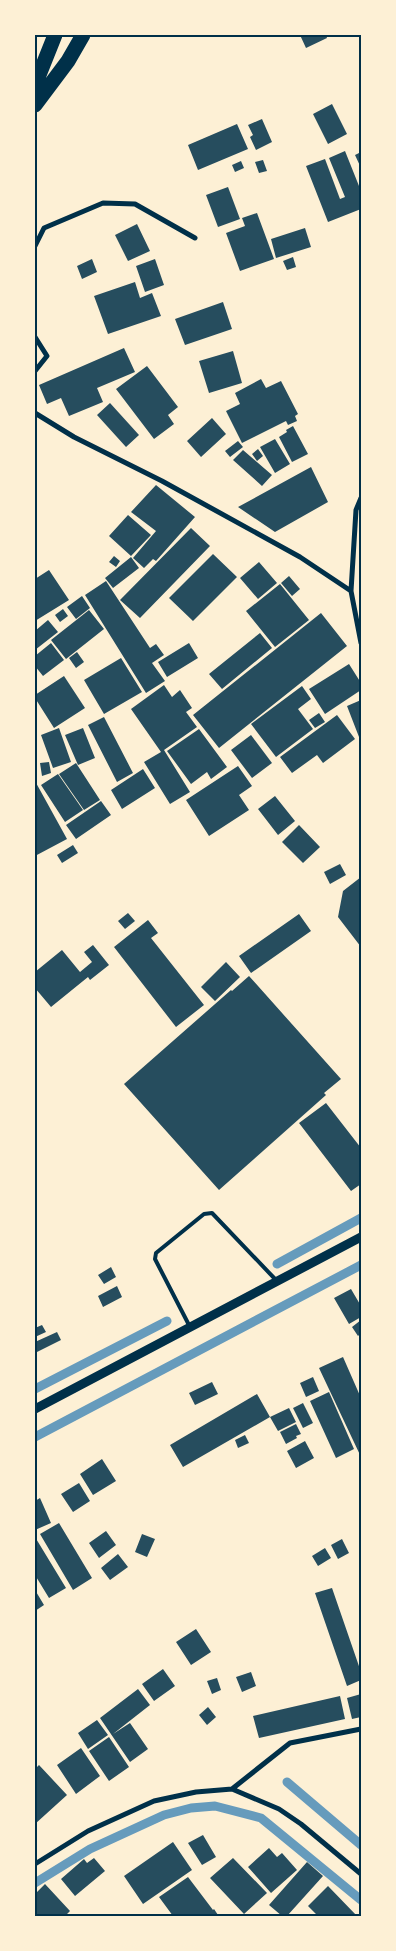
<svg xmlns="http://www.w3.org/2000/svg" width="396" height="1951" font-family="'Noto Sans',sans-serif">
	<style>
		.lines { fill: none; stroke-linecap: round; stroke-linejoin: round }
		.stream { stroke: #669bbc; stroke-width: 9 }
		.building { fill: #264d5e }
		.service { stroke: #003049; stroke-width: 4 }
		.minor { stroke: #003049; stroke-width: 5 }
		.tertiary { stroke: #003049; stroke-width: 9 }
		.motorway { stroke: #003049; stroke-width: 15 }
		.neatline { fill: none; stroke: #003049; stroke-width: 2 }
	</style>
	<rect width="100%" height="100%" fill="#fdf0d5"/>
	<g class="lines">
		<path class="stream" d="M277,1264L361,1218
			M35,1389L167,1321
			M35,1437L361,1265
			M287,1782L361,1845
			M35,1883L90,1849L164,1815L191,1808L215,1806L261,1818L361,1900"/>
	</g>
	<path class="building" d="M300,35H326L327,38L306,48Z
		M332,104L347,134L328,144L313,114Z
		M262,119L272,142L256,150L250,137L253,135L248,125Z
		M237,124L248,149L198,170L188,145Z
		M345,151L361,191V209L328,222L306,166L325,159L340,199L345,197L329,158Z
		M361,152V168L355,155Z
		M263,160L267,171L259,173L255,162Z
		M241,161L244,168L235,172L232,165Z
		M228,187L240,219L218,227L206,195Z
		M257,213L274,259L240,271L226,233L245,226L242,218Z
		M137,224L150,251L128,261L115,235Z
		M305,228L311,247L276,258L271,239Z
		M293,257L296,267L287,270L283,261Z
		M92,259L97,272L82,279L77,266Z
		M155,259L164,285L145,292L136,266Z
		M135,282L140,298L152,293L161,316L108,334L94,296Z
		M223,302L232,329L185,345L175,319Z
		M124,348L135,372L97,388L103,402L69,416L61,398L47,404L39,385Z
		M233,351L242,383L209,393L199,361Z
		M147,366L178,407L168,415L174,424L154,439L116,389Z
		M261,379L266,388L281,381L298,414L295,416L297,421L288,425L286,421L242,443L226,411L240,404L235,393Z
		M110,403L139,435L126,447L97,415Z
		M212,418L226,434L201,457L187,441Z
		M293,426L308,454L292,462L279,437L287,432L286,430Z
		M275,439L290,464L275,473L260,447Z
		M238,441L243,447L230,457L225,451Z
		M258,449L263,456L257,461L252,454Z
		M243,450L272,475L262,486L233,460Z
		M311,467L328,502L275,532L238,507Z
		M156,485L195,517L156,561L153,559L144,568L133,558L156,531L131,512Z
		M128,515L151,535L131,556L109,536Z
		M191,528L210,546L140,618L120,600Z
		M213,554L237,577L193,621L169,598Z
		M114,556L120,561L116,567L109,562Z
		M131,557L139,568L113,588L105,578Z
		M259,562L277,583L258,599L240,578Z
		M49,570L69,600L35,621V579Z
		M289,576L300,589L292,596L281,583Z
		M106,581L150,648L156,644L164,655L152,663L165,681L146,693L85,595Z
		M280,584L309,620L275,647L246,611Z
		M82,596L90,608L76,619L67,607Z
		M63,609L68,616L60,622L55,615Z
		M89,610L104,629L66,659L51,640Z
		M321,613L347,646L219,748L193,715Z
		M48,620L58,632L35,650V631Z
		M260,633L272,648L222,689L209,674Z
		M51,643L64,660L43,676L35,666V656Z
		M189,643L198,658L167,677L158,662Z
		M77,652L84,662L76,668L69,658Z
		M121,658L142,692L104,714L84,680Z
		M349,664L361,683V690L325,714L309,689Z
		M64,676L85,708L54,728L35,698V695Z
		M164,685L172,697L180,690L192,708L186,712L197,727L164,750L190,792L170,804L144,762L161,752L131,709Z
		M302,686L311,699L298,709L313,729L276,757L251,724Z
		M361,700V736L359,737L347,706Z
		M319,713L325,722L315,728L309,720Z
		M337,715L355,739L323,763L317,755L292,773L280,757Z
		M104,717L133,773L117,782L88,725Z
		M59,728L71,762L53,768L41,735Z
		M83,728L95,758L78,765L65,735Z
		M199,729L227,767L211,779L207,772L191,784L167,751Z
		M251,735L272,763L252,778L231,750Z
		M49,762L51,773L42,776L40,763Z
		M76,763L100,800L84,810L59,774Z
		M238,766L252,786L239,795L249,810L209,836L186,800Z
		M143,769L155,788L122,809L111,790Z
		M58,774L83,810L65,822L41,785Z
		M35,781L67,839L35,856Z
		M275,796L295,821L278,835L258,809Z
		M101,801L111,815L76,839L66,825Z
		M299,825L320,847L303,863L282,842Z
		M73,845L78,853L62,863L57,855Z
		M340,864L346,875L330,884L324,872Z
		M361,877V947L338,917L343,891Z
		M128,913L135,921L125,929L118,921Z
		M299,914L311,931L251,973L239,956Z
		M148,920L158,933L151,938L204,1005L176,1027L114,947Z
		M93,945L109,965L90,980L88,977L51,1007L35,988V972L62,950L80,972L92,962L84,952Z
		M226,962L240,977L215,1001L201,987Z
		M249,976L341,1079L324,1093L326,1095L219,1190L124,1084L231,990L232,991Z
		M326,1103L361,1148V1184L351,1191L299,1123Z
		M111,1267L116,1277L104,1284L98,1275Z
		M117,1286L122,1297L103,1307L98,1296Z
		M351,1289L361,1306V1317L349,1324L334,1298Z
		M361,1320V1333L358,1336L352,1327Z
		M42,1325L46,1332L35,1337V1328Z
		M57,1332L61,1340L35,1353V1342Z
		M343,1357L361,1398V1457L319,1368Z
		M313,1377L319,1391L306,1397L300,1383Z
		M212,1382L218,1394L195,1405L189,1393Z
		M329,1392L354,1449L336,1458L310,1401Z
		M257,1394L270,1417L183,1467L170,1445Z
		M303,1403L313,1423L303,1428L293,1408Z
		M289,1408L296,1422L278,1431L270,1417Z
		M296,1424L301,1434L296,1436L297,1438L286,1444L280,1432Z
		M245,1435L249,1443L238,1448L235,1440Z
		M305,1441L314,1458L296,1468L287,1451Z
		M102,1459L116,1481L93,1495L80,1474Z
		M79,1483L90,1501L73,1512L61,1494Z
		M40,1498L51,1523L35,1530V1501Z
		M59,1523L92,1578L73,1590L40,1534Z
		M106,1531L116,1545L99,1558L89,1543Z
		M142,1534L155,1539L147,1557L135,1552Z
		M35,1537L66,1588L49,1598L35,1575Z
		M342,1539L349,1553L338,1559L331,1545Z
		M325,1548L331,1558L318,1566L312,1556Z
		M118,1554L128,1567L110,1580L101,1568Z
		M332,1588L361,1672V1680L347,1686L315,1593Z
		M35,1590L44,1605L35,1611Z
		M196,1629L211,1652L191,1665L176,1642Z
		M163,1669L175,1686L154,1701L142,1684Z
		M251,1672L256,1686L242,1692L236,1677Z
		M217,1678L221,1690L212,1694L207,1681Z
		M138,1689L150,1705L113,1734L130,1723L148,1749L130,1762L100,1718Z
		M361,1694V1717L352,1719L347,1698Z
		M340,1696L345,1719L259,1738L253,1716Z
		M208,1707L216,1717L207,1725L199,1715Z
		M97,1720L108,1735L88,1749L78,1733Z
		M109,1737L129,1767L109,1781L89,1751Z
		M81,1748L100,1776L76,1794L57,1765Z
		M39,1765L67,1795L35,1824V1769Z
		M203,1835L216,1857L202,1865L188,1843Z
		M173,1842L192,1870L143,1904L124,1876Z
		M269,1848L277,1857L282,1853L297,1870L271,1893L248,1867Z
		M94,1858L105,1871L75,1896L61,1879L84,1859L87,1863Z
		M233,1858L267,1893L244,1914L210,1878Z
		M307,1862L323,1876L287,1916H282L269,1905Z
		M188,1877L213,1910L214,1909L218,1915L173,1916L159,1897Z
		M45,1884L70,1911L65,1916H35V1894Z
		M328,1886L357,1916H318L308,1906Z"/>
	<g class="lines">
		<path class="service" d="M190,1327L155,1259L156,1253L204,1214L212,1213L276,1280"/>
		<path class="minor" d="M35,246L44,228L103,203L135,204L195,238
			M35,337L47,356L35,371
			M35,413L74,437L162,481L300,557L351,591
			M361,498L356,510L351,591L361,643
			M232,1789L290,1743L361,1729
			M35,1864L88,1831L154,1801L196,1792L232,1789L279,1809L301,1824L361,1874"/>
		<path class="tertiary" d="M35,1409L361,1237"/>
		<path class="motorway" d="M35,85L55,35
			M35,105L68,61L83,35"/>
	</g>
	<rect width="396" height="1951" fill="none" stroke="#fdf0d5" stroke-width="72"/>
	<rect x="36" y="36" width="324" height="1879" class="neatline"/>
</svg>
